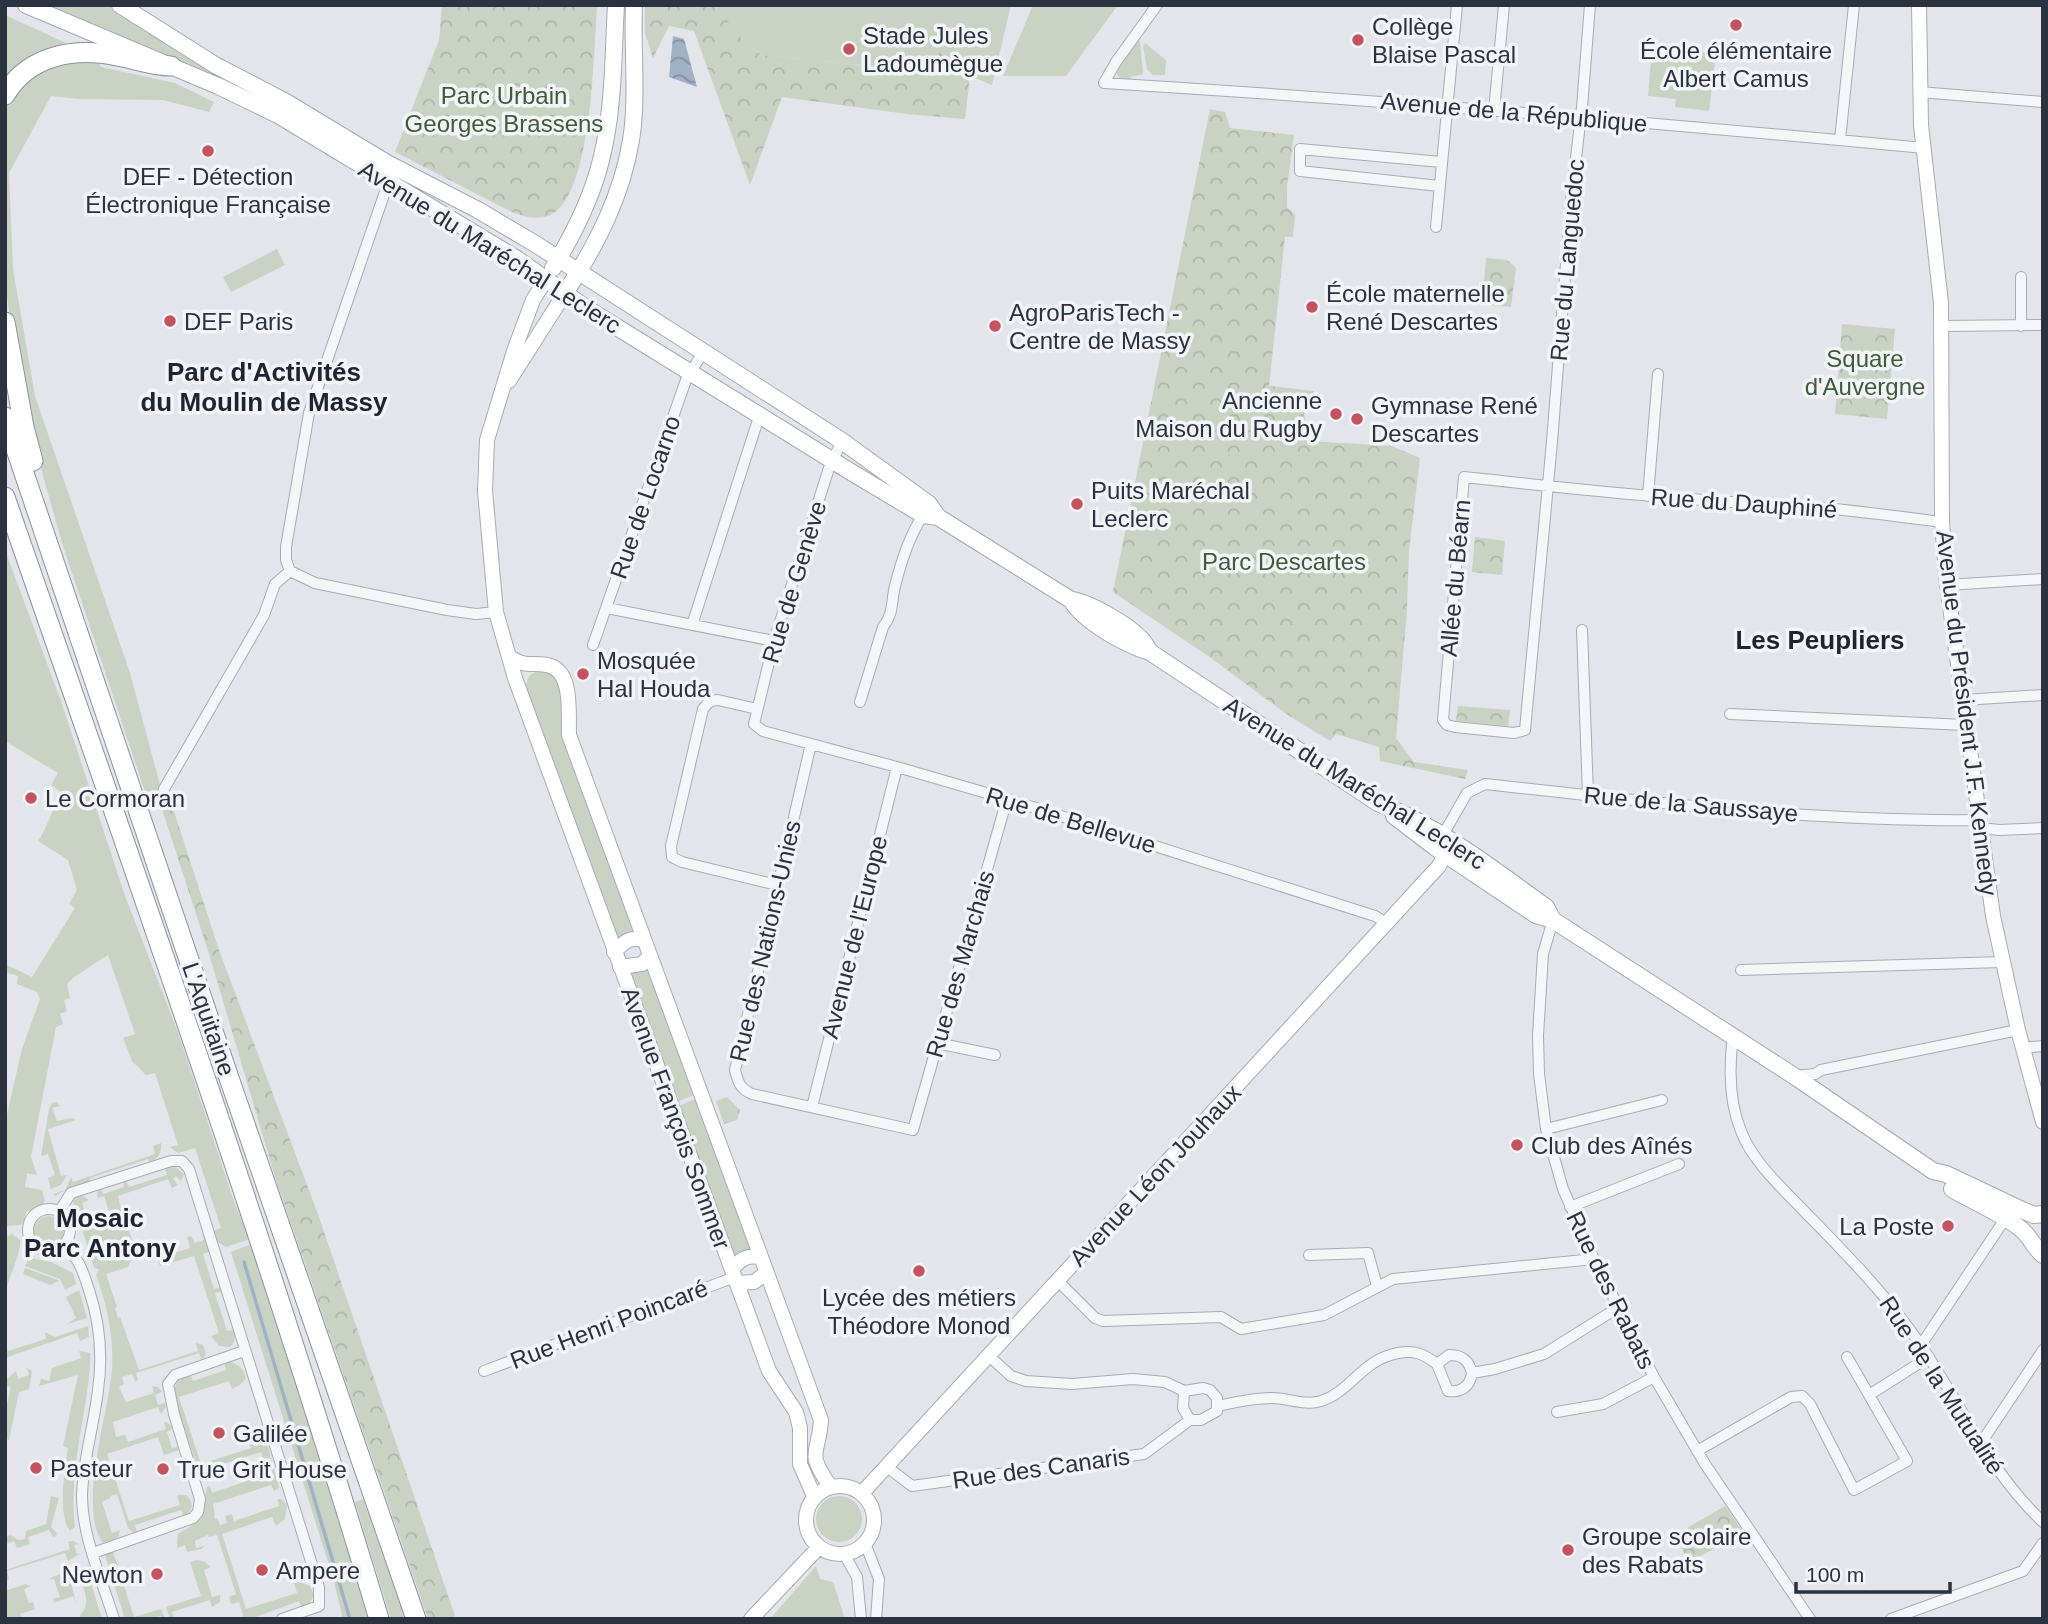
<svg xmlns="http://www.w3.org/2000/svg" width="2048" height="1624" font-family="Helvetica,sans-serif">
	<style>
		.grass { fill: #c8d3c4 }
		.forest { fill: url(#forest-crowns) }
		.water { fill: url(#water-waves) }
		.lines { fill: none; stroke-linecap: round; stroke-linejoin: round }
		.stream { stroke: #a1b2c7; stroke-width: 3.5 }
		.street-casing { stroke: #a8acb4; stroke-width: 12 }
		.secondary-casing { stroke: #a8acb4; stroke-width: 16 }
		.primary-casing { stroke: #a3a9b4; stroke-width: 18 }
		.highway-casing { stroke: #8b929f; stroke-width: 21 }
		.street { stroke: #f5f6f8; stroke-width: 10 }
		.secondary { stroke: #fff; stroke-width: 14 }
		.primary { stroke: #fff; stroke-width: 16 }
		.highway { stroke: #fff; stroke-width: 19 }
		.poi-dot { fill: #c4535f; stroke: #f2f4f7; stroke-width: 2.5 }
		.labels { text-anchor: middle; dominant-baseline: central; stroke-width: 7; stroke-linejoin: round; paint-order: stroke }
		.poi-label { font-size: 24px; fill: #2c3340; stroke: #f2f4f7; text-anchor: start }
		.park-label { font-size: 24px; fill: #3f5b3a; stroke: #f2f4f7 }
		.street-label { font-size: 24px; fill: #2c3340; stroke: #f2f4f7 }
		.neighbourhood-label { font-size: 26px; font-weight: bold; fill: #1e2431; stroke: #f2f4f7 }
	</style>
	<defs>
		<pattern id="forest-crowns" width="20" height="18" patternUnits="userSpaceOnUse" patternTransform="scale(1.75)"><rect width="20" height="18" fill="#c8d3c4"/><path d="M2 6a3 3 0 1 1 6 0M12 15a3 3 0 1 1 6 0" fill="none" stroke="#acb6a9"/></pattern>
		<pattern id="water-waves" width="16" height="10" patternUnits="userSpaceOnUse" patternTransform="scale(1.75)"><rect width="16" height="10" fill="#a1b2c7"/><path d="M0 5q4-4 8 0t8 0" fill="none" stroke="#8391a3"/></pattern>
	</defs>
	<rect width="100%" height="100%" fill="#e3e5ea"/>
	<path class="grass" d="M41,5H108L222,78Z
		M720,5H1011L992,85L970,76L954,44L912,70L761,55L740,39L723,15Z
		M1033,5H1118L1066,76H1003Z
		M5,15L66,43L33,54L5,80Z
		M1137,40L1140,42L1143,74L1131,77V81L1121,80L1117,74V68Z
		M1145,43L1166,60L1165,75H1153L1147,69L1143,47Z
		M1652,48L1716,53L1709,111L1675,107L1676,99L1648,96Z
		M96,58L101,67L175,83L214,102L209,112L163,100L78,99L51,96L9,173L13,269L35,396L130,673L160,785L170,799L160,803L148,801L62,543L33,440L15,357L5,280V107L17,87L50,65Z
		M277,249L285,265L231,292L223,277Z
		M5,550L61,701L125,896L179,1035L234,1201L250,1239L226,1247L218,1242L214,1231L221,1228L195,1148L178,1153L170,1147L178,1145L155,1073L146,1075L132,1061L123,1038L135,1034L108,955L74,977L67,984L70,998L64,1000L67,1011L60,1014L63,1024L56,1027L31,1157L37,1175L27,1173L25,1187L42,1190L45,1201L41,1206L26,1212L25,1219L21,1225L6,1226L5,1123L22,1049L40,999L37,992L17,984L18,976L5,972V964L32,977L75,908L69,904L77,890L68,860L38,841L44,831L61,792L51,785L58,773L5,741Z
		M538,670H545L558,678L638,933L625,934L617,941L525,688L529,676Z
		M647,966L695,1092L694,1095L679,1101L676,1099L629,971Z
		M695,1099L698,1100L754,1251L741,1252L734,1259L679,1108L681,1105Z
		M57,1102L60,1106L52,1108L57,1121L72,1118L76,1120L48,1129L61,1176L67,1175L61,1185L51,1189L48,1178L55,1175L48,1154L41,1156L49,1109L52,1103Z
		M161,1143C162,1153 158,1159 149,1162L148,1159L90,1178L91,1181L65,1190L55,1196L53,1194L65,1190L71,1177L73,1182L155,1154L153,1146Z
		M165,1167H175L184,1174L181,1181L176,1176L173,1179L178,1185L172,1188L168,1179L118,1196L124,1223L126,1222L136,1251L128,1267L106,1274L117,1307L115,1308L118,1318L120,1317L139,1370L198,1351L196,1343L203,1345L206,1354L202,1360L199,1353L136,1373L138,1380L135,1381L132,1374L122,1377L124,1384L119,1387L126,1402L154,1393L152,1386L158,1387L162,1392L155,1395L158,1405L165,1403L166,1407L161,1414L158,1407L113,1422L116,1437L125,1435L128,1442L166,1429L164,1422H167L173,1428L167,1432L172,1448L179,1447V1450L164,1455L158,1437L107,1454L129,1521L180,1505L177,1495H186C195,1504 193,1510 184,1517L181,1510L135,1525L137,1533H134L128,1528L117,1494L110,1496V1498L102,1502L112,1533L120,1530L118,1538L103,1543C77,1509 109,1411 112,1369C114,1337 107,1305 96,1275L99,1270L94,1267L72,1198L81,1195L89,1200L82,1203L89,1224L104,1222L111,1217L104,1196L97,1198L98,1190L101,1188L103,1194L124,1187L123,1181L126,1180L129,1187L167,1175Z
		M34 1231a15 15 0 1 1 30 0a15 15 0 1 1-30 0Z
		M202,1232L211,1251L203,1254L214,1289L221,1287L222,1291L215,1293L227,1331L234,1330C236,1336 235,1343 230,1347L219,1346L211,1336L219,1333L194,1256L160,1266L157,1258L190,1248L187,1237L191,1236L195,1243L204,1240Z
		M11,1233L20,1240C21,1255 9,1275 5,1294V1235L10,1236Z
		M252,1244L369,1619H343L333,1578L231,1252Z
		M29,1258L51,1262L73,1273L76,1284L65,1290L60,1279L25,1266Z
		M25,1268L58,1280L59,1281L50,1285L23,1274Z
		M79,1290L87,1318L67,1324L76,1318L66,1297Z
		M88,1326L89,1337L80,1341L77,1333L5,1358V1352L46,1339L45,1332L55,1337Z
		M79,1351L90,1353V1365C86,1420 68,1472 75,1527L70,1531C57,1513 65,1469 68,1448L63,1446L78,1375L39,1386L41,1379L49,1381L52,1368L81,1358Z
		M228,1362C239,1364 243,1368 246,1378L240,1385L232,1389L229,1381L179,1397L201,1464L251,1448L250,1445L264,1440L262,1433L265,1435L279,1488L274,1491L271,1485L213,1504L215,1519L217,1518L220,1525L227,1523L225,1516L232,1514L234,1521L279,1506L277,1499H281L287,1505L285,1519L276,1526L272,1517L222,1534L246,1609L297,1593L294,1583L300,1582L310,1586L314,1595L309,1604L302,1608L299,1601L250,1619H244L239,1602L231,1604L229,1597L236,1594L217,1535L209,1537L208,1535L195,1541L196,1548L204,1546L202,1549L187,1552L185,1545L177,1548L178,1534L194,1524L202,1514L207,1487L210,1486L212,1493L267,1474L266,1459H263L261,1452L220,1465L222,1473L214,1475L212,1469L205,1471L207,1478L201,1477L174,1399C174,1384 177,1380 190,1374L193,1381L226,1370L224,1363Z
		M27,1368L32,1371L29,1389L19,1392L9,1440L5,1438V1412L11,1387L5,1385V1380L16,1371L18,1379L29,1375Z
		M816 1519a23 23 0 1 1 46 0a23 23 0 1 1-46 0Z
		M51,1496L59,1498L51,1527L57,1533L56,1536L53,1537L49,1530L28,1537L30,1544L17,1548L14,1541L5,1544V1537L11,1535L18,1540L25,1539L26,1531L46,1524Z
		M363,1499L405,1619H391L355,1502Z
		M73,1541L79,1544L74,1545L77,1554L81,1553L68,1561L65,1553L7,1571L9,1579L5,1581V1570L70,1549L68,1542Z
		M113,1551L134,1617L161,1609L165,1619L161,1616L151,1619H125L105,1555Z
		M197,1560L205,1562L211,1567L204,1570L212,1597L220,1595V1602L212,1607L210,1600L172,1612L174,1619H170L166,1607L201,1596L190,1562Z
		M816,1566L820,1579L833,1582L845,1619H770Z
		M86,1567L102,1619H81L80,1615C93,1603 82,1587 78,1572L81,1568Z
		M62,1573L69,1575L76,1603L73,1596L54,1603L53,1599L60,1597L54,1579H48Z
		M26,1584L31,1586L24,1589L29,1603L33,1602L35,1609L20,1614L22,1619H5V1591Z"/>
	<path class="forest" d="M442,5H597C594,50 592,186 555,212C542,221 528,218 514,213L395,152L439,40Z
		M645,5H720C728,27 743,42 761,55L912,70L954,44L970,76L965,119L907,114L782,97L750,185L694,31L669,26L653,58L645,33Z
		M1210,109L1225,112L1230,128L1294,135L1287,187V207L1295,215L1293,237H1285L1269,386L1314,391L1304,415L1310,441L1392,446L1420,458L1409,551L1407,610L1396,738L1414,762L1468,770L1465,779L1380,761L1379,747L1336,734L1330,741L1288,715L1211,658L1113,592Z
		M1486,258L1507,260L1516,268L1511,307L1482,304Z
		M1842,324L1895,329L1887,419L1835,414Z
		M1475,537L1505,541L1502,575L1472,572Z
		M1458,706L1510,710L1508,726L1456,721Z
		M170,799L219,950L319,1217L456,1619H428L275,1177L210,957L160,803Z
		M727,1097L740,1110L737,1120L724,1124L716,1101Z
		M1725,1506L1744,1533L1689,1562L1675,1535Z"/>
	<path class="water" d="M673,36L684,39L697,87L669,77Z"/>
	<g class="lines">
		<path class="stream" d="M244,1262L350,1619"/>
		<defs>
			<path id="street" d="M1157,5L1116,62L1104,83C1378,100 1651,122 1924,148
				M1590,5L1582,107L1571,200L1552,442L1525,730L1514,733L1455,727L1447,725L1443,720L1464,477C1531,484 1598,492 1666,497C1719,502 1772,504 1825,508C1865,512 1903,517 1942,522
				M1919,92L2043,102
				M1494,111L1504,5
				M1840,140L1854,5
				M388,183L309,413L286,547V560L290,571L315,583L447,610L476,614L496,612
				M1439,186L1300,171V149L1441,162
				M1436,227L1457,5
				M2021,277V326
				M1942,326L2043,325
				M842,441L829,468L774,641L754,724L763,731L897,767L1007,799L1375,916L1386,923
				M1648,496L1658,374
				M1947,585L2043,579
				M607,608L774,641
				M692,625L757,423L762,415
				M1582,630L1588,795
				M593,645L686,380L703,352
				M1963,700L2043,695
				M860,702L883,627C894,613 891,602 895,586C901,562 910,535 923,515
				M757,709L718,700L710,701L703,709L671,846L672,857L682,862L777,885
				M1730,714L1965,725
				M811,744L735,1070C738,1082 740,1089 752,1094L913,1130L1007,799
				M164,789L264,615L275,584L290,571
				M1981,828L1999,830L2043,828
				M1440,840L1467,793L1485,784C1649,802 1814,822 1980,820
				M1553,920L1543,954L1538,1036L1539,1074L1546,1129L1563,1189L1594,1259L1654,1377L1705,1464L1810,1619
				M1741,970L2002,962
				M1733,1036C1729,1067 1729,1102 1741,1131C1752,1161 1782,1188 1803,1210C1846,1254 1888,1296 1922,1347C1962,1406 1990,1473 2043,1522
				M937,1043L995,1055
				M2022,1048L2043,1046
				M1794,1076L1815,1074L1821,1070L2018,1030
				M812,1107L897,767
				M1546,1129L1662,1100
				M1570,1207L1679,1164
				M28 1230a21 21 0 1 1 42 0a21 21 0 1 1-42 0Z
				M59,1212L71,1193L171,1161H182L189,1169L319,1587V1606L282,1619
				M63,1246C79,1256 83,1272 89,1290C100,1323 103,1355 98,1390C94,1425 83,1460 82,1495C82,1537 102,1580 114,1619
				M1309,1255L1368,1253L1377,1286
				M1057,1280L1095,1318L1103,1321L1221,1317L1241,1329L1324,1315L1393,1279L1594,1259
				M1921,1345L2005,1219
				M1449,1355C1462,1355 1469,1360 1472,1373C1470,1386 1462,1393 1448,1391L1437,1364Z
				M989,1356L1011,1376L1026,1381L1072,1384L1133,1379L1165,1382L1184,1391
				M1847,1357L1869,1395
				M484,1371L735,1277
				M1472,1373L1495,1369L1544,1354L1619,1307
				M1203,1388L1210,1390L1217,1398V1411L1201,1420H1190L1183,1408L1184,1391Z
				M1218,1406C1236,1402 1253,1398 1272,1398C1288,1398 1305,1406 1321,1401C1352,1391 1361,1360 1398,1353C1415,1350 1424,1354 1437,1364
				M1557,1412L1603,1404L1654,1377
				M1981,1443L2043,1350
				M1697,1451L1791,1397L1802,1396L1810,1404L1854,1490L1907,1461L1869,1395L1929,1357
				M887,1467L912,1486L1144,1454L1190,1420
				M865,1543L879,1579L876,1619
				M93,1553L193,1518L198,1512L200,1499L174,1414L168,1384L175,1375L244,1351
				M844,1554L857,1577L861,1619
				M1891,1619L2023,1571L2043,1543"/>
			<path id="secondary" d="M1919,5L1921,125L1941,303L1942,522L1947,585L1993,916L2018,1030L2043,1122
				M546,279L533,300L514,351L487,440L485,491L496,612L515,678L769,1371L796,1412L800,1428V1464L814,1496
				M509,381L565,293
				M509,657C528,668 529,662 547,665C574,670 568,714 569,735L821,1420C819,1456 805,1450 830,1486
				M614,952C625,941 629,937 644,940
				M620,967L642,964L650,956
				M732,1269C741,1259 746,1255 760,1257
				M737,1283L754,1282L766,1273
				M806 1520a34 34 0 1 1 68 0a34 34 0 1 1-68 0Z
				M862,1493L1439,866L1445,854
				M751,1619L819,1547"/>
			<path id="primary" d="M26,5L218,86L278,115L517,259L586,308L851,472L923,515L938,517
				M120,5L215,65L286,102L387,163L478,210L537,245L842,441L929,504L938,517L1071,600C1084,622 1126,645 1150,652L1378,803C1440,827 1493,869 1546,907L1553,920
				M553,268C573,235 592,198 601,160C614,110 613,56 616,5
				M565,293C596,246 622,196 631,140C638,99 632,48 634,5
				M1071,600C1088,602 1127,624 1140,638C1144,641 1147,647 1150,652
				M1394,816L1436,848L1536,915L1553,920L1794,1076L1933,1171L1946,1174L2022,1210L2034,1215L2042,1214
				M1952,1189C1974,1202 2001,1213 2021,1229C2030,1236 2034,1248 2043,1255"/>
			<path id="highway" d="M5,95C28,55 75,47 117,56C135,59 152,66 171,66
				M5,322L24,427L33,461
				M5,417L229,1078L416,1619
				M5,497C134,870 266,1241 379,1619"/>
		</defs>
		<use href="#street" class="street-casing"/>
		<use href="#secondary" class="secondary-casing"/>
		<use href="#primary" class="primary-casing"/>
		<use href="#highway" class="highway-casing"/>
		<use href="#street" class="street"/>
		<use href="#secondary" class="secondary"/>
		<use href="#primary" class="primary"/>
		<use href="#highway" class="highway"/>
	</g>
	<g class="poi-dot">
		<circle cx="1736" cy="25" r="7"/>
		<circle cx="1358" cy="40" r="7"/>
		<circle cx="849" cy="49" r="7"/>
		<circle cx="208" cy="151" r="7"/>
		<circle cx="1312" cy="307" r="7"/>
		<circle cx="170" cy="321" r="7"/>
		<circle cx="995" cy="326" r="7"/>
		<circle cx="1336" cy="414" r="7"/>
		<circle cx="1357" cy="419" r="7"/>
		<circle cx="1077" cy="504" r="7"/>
		<circle cx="583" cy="674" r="7"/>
		<circle cx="31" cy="798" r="7"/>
		<circle cx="1517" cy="1145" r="7"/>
		<circle cx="1948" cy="1226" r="7"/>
		<circle cx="919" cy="1271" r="7"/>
		<circle cx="219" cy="1433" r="7"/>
		<circle cx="36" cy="1468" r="7"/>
		<circle cx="163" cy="1469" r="7"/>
		<circle cx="1568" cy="1550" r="7"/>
		<circle cx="262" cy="1570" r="7"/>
		<circle cx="157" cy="1574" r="7"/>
	</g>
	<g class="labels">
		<g class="poi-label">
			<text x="1372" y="26">Collège<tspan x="1372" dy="28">Blaise Pascal</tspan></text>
			<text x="863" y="35">Stade Jules<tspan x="863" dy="28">Ladoumègue</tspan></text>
			<text x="1736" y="50" text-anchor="middle">École élémentaire<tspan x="1736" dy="28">Albert Camus</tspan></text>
			<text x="208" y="176" text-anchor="middle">DEF - Détection<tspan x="208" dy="28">Électronique Française</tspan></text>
			<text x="1326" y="293">École maternelle<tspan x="1326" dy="28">René Descartes</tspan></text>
			<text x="1009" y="312">AgroParisTech -<tspan x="1009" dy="28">Centre de Massy</tspan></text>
			<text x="184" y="321">DEF Paris</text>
			<text x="1322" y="400" text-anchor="end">Ancienne<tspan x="1322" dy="28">Maison du Rugby</tspan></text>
			<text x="1371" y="405">Gymnase René<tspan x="1371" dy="28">Descartes</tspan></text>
			<text x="1091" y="490">Puits Maréchal<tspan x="1091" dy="28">Leclerc</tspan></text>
			<text x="597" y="660">Mosquée<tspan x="597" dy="28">Hal Houda</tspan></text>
			<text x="45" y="798">Le Cormoran</text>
			<text x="1531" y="1145">Club des Aînés</text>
			<text x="1934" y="1226" text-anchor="end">La Poste</text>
			<text x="919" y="1297" text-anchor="middle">Lycée des métiers<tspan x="919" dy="28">Théodore Monod</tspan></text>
			<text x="233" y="1433">Galilée</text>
			<text x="50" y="1468">Pasteur</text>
			<text x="177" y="1469">True Grit House</text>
			<text x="1582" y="1536">Groupe scolaire<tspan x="1582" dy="28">des Rabats</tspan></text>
			<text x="276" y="1570">Ampere</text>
			<text x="143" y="1574" text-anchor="end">Newton</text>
		</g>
		<g class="park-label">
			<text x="504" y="95">Parc Urbain<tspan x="504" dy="28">Georges Brassens</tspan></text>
			<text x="1865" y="358">Square<tspan x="1865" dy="28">d'Auvergne</tspan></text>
			<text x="1284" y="561">Parc Descartes</text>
		</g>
		<g class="street-label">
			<text transform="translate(1514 112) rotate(5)">Avenue de la République</text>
			<text transform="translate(490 247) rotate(32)">Avenue du Maréchal Leclerc</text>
			<text transform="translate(1567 260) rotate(-85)">Rue du Languedoc</text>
			<text transform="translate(645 497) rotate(-71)">Rue de Locarno</text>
			<text transform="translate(1744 503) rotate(4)">Rue du Dauphiné</text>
			<text transform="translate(1455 578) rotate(-85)">Allée du Béarn</text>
			<text transform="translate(794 582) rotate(-73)">Rue de Genève</text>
			<text transform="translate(1967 713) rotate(83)">Avenue du Président J.F. Kennedy</text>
			<text transform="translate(1355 783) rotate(32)">Avenue du Maréchal Leclerc</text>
			<text transform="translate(1691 804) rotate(5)">Rue de la Saussaye</text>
			<text transform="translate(1071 820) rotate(17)">Rue de Bellevue</text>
			<text transform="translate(854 937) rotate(-76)">Avenue de l'Europe</text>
			<text transform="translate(765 941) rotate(-77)">Rue des Nations-Unies</text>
			<text transform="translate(960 964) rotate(-74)">Rue des Marchais</text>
			<text transform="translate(209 1019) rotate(71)">L'Aquitaine</text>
			<text transform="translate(676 1118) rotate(70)">Avenue François Sommer</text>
			<text transform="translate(1155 1175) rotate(-47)">Avenue Léon Jouhaux</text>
			<text transform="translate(1611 1290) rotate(64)">Rue des Rabats</text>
			<text transform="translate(609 1324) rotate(-21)">Rue Henri Poincaré</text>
			<text transform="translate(1942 1385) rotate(57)">Rue de la Mutualité</text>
			<text transform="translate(1041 1468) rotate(-8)">Rue des Canaris</text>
		</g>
		<g class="neighbourhood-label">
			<text x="264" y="372">Parc d'Activités<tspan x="264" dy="30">du Moulin de Massy</tspan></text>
			<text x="1820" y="640">Les Peupliers</text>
			<text x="100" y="1218">Mosaic<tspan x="100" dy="30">Parc Antony</tspan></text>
		</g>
	</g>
	<rect width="2048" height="1624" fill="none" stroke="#2c3340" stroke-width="14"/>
	<path d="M1796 1582v10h154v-10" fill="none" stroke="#2c3340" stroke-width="3.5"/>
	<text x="1806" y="1582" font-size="21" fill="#2c3340" stroke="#f2f4f7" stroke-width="5" paint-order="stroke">100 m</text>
</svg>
